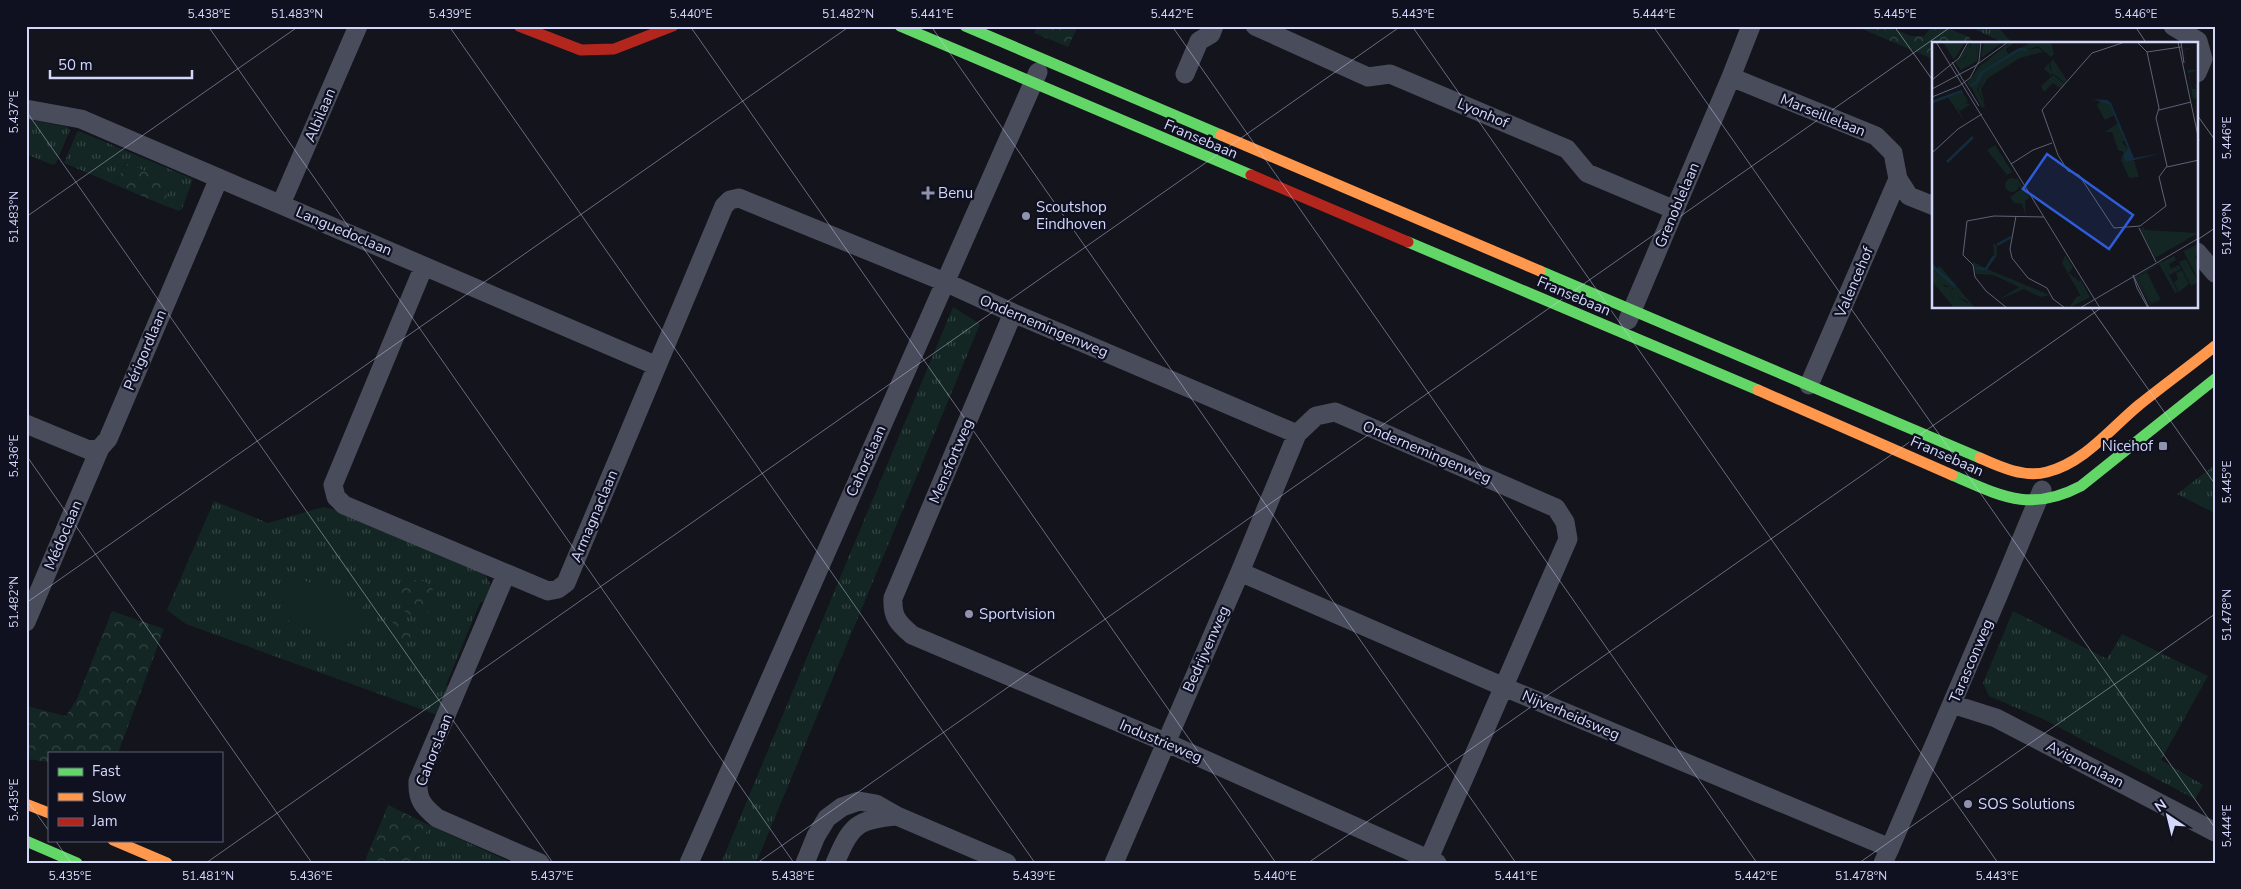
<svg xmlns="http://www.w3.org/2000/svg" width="2241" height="889" font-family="'Nunito Sans',sans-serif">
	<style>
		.grass { fill: url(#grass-tufts) }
		.forest { fill: url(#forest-crowns) }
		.pitch { fill: #132623 }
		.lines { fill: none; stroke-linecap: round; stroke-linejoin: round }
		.street { stroke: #494c5b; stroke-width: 19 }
		.fast { stroke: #63d668; stroke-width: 11 }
		.slow { stroke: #ff974d; stroke-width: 11 }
		.jam { stroke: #b3261e; stroke-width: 11 }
		.ticks { fill: none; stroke: #d3d7fa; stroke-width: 1; stroke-opacity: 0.45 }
		.poi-dot { fill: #9093ac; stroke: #0f1020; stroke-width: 2 }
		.labels { text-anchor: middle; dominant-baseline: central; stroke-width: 4.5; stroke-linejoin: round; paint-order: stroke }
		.street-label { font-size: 15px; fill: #d3d7fa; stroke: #0f1020 }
		.poi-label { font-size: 15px; fill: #d3d7fa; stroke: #0f1020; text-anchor: start }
		.inset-river { fill: none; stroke: #132c3d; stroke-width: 2.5 }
		.inset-road { fill: none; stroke: #606275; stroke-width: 1 }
		.view { fill: #2f5cdb; fill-opacity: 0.15; stroke: #2f5cdb; stroke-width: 2.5 }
		.inset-edge { fill: none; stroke: #d3d7fa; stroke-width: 2.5 }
		.neatline { fill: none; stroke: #d3d7fa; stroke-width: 2 }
		.ticks-label { font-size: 12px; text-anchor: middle; fill: #d3d7fa }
	</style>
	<defs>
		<pattern id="grass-tufts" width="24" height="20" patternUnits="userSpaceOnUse" patternTransform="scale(1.25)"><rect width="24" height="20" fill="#132623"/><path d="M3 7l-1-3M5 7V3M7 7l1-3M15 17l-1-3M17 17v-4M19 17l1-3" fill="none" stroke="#344544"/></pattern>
		<pattern id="forest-crowns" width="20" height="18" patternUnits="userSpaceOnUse" patternTransform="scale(1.25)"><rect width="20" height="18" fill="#132623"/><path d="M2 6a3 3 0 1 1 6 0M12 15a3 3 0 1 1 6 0" fill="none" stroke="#344544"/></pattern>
	</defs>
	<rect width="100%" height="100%" fill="#13141c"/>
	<path class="grass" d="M1968,26H1997L2013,44H2006Z
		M26,119L68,127L70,130L56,163L53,165L26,154Z
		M79,131L193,179L182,209L179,211L163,205L172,182L125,163L116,185L64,163L77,132Z
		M953,307L980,324L756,863H721Z
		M2215,465V513L2177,494Z
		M214,501L268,523L323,507L337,510L485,574C491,583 493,590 489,599L480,603L446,685L452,688L440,716L186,624L167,610Z
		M2013,611L2107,659L2122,634L2208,676L2161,760L2203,785L2195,799L2043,719L1989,696L1983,683Z
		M429,825L512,863H413Z"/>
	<path class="forest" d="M1038,26H1078L1068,47L1034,33Z
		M1855,26H1886L1911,36H1924L1932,26H1943L1969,37L1972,41L1970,44H1934L1933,59Z
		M125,163L172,182L163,205L116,185Z
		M399 598a18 18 0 1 1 36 0a18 18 0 1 1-36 0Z
		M112,611L164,629L118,753H49V762L26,759V706L66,716L77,699Z
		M394,620L414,628L406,646L386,638Z
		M388,805L429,825L413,863H364Z"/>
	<path class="pitch" d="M293,576L364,604L348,644L277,616Z
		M224,584L239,591L231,607L216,600Z"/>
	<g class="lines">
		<path class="street" d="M1255,26L1368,77L1390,74L1567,149L1587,173L1675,210
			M1751,26L1731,77L1876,136L1893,153L1898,179L1909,196L1934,206
			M2173,26L2198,41L2203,59L2197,73
			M1185,74L1199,41L1211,34L1214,26
			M26,109L81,119L657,366
			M281,204L358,26
			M2197,252L2215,273
			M424,266L333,485L336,497L344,505L548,591L558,589L566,583L724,206L730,200L739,198L945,282L1013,313L1297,434
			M1013,313L893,598C892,617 898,623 912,635L1165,742L1437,863
			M1628,320L1731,77
			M1809,385L1898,179
			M26,424L89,450L100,448
			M1240,572L1504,687L1890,848L1883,863
			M506,574L418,781C417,800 423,806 437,818L540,863
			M26,622L100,448L108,439L219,178
			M1952,704L1996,718L2215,832
			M1890,848L1998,596L2042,490
			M689,863L1038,72
			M805,863L816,836L827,818L842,807L859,801L876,804L897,816L1007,863
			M835,863C851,826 856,819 897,816
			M1114,863L1240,572L1297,434L1316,416L1335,412L1556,508L1565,522L1568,539L1427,863"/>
		<path class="fast" d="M900,26L1251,175
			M965,26L1221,135
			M1408,242L1758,390
			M1540,271L1980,458
			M1952,475C2001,496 2030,513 2081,486L2215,379
			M26,841L77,863"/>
		<path class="slow" d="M1221,135L1540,271
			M1758,390L1952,475
			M1980,458C2000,467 2024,478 2047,472C2084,463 2111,428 2139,405C2164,385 2190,366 2215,346
			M26,804L49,813
			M113,840L167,863"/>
		<path class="jam" d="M519,26L581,50L614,49L673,26
			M1251,175L1408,242"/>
	</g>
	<path class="ticks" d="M208,26L794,863M449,26L1035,863M690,26L1276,863M931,26L1516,863M1172,26L1757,863M1412,26L1998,863M1653,26L2215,828M1894,26L1934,82M2135,26L2147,44M26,111L553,863M2197,115L2215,140M26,217L299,26M2197,240L2215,228M2091,308L2215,484M26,455L312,863M26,603L850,26M26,799L49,831M55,840L71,863M206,863L1401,26M757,863L1952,26M1308,863L2101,308M1859,863L2215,614"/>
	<g class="poi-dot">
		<path d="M925.5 185.5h5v5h5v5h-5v5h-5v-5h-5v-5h5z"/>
		<circle cx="1026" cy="216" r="5"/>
		<rect x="2158" y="441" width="10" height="10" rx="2.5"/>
		<circle cx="969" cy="614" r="5"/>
		<circle cx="1968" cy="804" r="5"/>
	</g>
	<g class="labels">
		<g class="street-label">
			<text transform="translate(1483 113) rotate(23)">Lyonhof</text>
			<text transform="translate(320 115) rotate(-67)">Albilaan</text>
			<text transform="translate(1823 115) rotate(22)">Marseillelaan</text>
			<text transform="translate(1201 139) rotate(23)">Fransebaan</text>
			<text transform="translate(1677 205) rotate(-67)">Grenoblelaan</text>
			<text transform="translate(344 231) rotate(23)">Languedoclaan</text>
			<text transform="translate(1854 282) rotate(-67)">Valencehof</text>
			<text transform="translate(1574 296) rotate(23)">Fransebaan</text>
			<text transform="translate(1044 326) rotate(23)">Ondernemingenweg</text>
			<text transform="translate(145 350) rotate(-67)">Périgordlaan</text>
			<text transform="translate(1427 452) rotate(23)">Ondernemingenweg</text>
			<text transform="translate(1947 456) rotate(24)">Fransebaan</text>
			<text transform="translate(866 461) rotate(-66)">Cahorslaan</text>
			<text transform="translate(951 461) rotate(-67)">Mensfortweg</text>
			<text transform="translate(594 516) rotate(-67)">Armagnaclaan</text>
			<text transform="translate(63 535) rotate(-67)">Médoclaan</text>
			<text transform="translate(1206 649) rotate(-66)">Bedrijvenweg</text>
			<text transform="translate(1971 661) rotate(-67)">Tarasconweg</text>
			<text transform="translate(1571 715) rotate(23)">Nijverheidsweg</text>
			<text transform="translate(1161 741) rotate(23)">Industrieweg</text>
			<text transform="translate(434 750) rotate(-69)">Cahorslaan</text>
			<text transform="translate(2085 764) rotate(27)">Avignonlaan</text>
		</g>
		<g class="poi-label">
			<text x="938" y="193">Benu</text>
			<text x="1036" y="207">Scoutshop<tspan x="1036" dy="17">Eindhoven</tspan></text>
			<text x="2153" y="446" text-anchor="end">Nicehof</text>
			<text x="979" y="614">Sportvision</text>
			<text x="1978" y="804">SOS Solutions</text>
		</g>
	</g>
	<g transform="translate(1932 42)">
		<rect width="266" height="266" fill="#13141c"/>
		<path d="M38,0L37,10L27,22L44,13L45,0H48L45,19L29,28L23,21ZM78,0H83L74,7L76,12L99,0L48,32L50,22L38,45L35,41L47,25ZM121,17L135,38L133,41L120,31L116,36L118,32L112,27L117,21L118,27L120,30L118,21ZM30,49L36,59L33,61L39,62L28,69L25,65L34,81L16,56ZM168,59L178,62L183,73L173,78L165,64ZM186,81L193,98L190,100L196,107L194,120L202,118L207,135L197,136L189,118L192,110L186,108L180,90H173ZM0,221L5,226L8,224L43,266H33L36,260L26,255L23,249L25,261L18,252L21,246L10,242ZM148,237L158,255L137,266L144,255L152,252L147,243Z" fill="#132623"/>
		<path d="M11,0H33L22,18ZM40,0H45L44,15L28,24L26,22L34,15ZM52,0L66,1L71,0L49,16ZM99,0H119L122,12L119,15L106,4L95,8L106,6L111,10L88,16L56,36L49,47L53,63L46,48L53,34L45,48L53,64L50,66L37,41L48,24L71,7L74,13L48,32ZM266,4L253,8L256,28H265L257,31L260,47H265L263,43H266V56L261,57L252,7ZM121,33L133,42L128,46L121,41L112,50L109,44ZM85,136L98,156L93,159L94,175L90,162L82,161L78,155L89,147L83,137ZM211,184L213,188L266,191L223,216L209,188ZM61,202L65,204V214L55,227L118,253L108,255L92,247L66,258L87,245L61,233L44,232L40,219L54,227L62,215ZM133,213L141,225L137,231L148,240L152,253L150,256L130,221ZM230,219L246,250L243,251L227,222L206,235L219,262L228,257L222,243L229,258L218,263L203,235ZM1,225L13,245L21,244L18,252L21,256L23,248L26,255L39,264L22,266L0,239Z" fill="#132623"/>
		<path d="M63,103L80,130L75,133L55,108ZM73 143a7 7 0 1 1 14 0a7 7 0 1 1-14 0ZM266,202V212L263,214L266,221V237L251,209ZM242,214L244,218L237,222L239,227L247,223L249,227L237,233L230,220ZM254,217L266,240L259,244L247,220ZM250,228L257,242L247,250L242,240L246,237L244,231ZM215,230L228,257L219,261L206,235Z" fill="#132623"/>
		<path d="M161,57L175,58L179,61L202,116L231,111L194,120L191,113L196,107L178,63Z" fill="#132c3d"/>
		<path class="inset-river" d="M38,44L45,40L49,31L88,7L95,8M0,60L30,49M15,120L41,95M65,203L79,195M0,224L23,244M44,226L54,227L62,214"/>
		<path class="inset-road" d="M4,0L168,266M193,0L160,11L110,68L126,113L136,129L147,133L182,186L208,184L234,164L227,135L235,124L224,76L227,66L215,10L205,0M246,0L267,99M249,0L252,21M215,10L249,5M20,20L47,64M0,38L27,16L36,0M0,47L43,24L76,0M0,55L27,44L38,36L47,19L49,0M227,68L259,60M0,111L26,87L50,72M79,122L101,108L120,101M235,125L267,118M84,174L78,207L80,216L96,236L115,246L121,257L133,266M207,186L224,220M75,266L54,249L43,235L41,223L31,213L35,179L62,174L112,175M148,266L267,196M216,266L205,246L201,233L217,266"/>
		<path class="view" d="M115,112L201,173L177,207L91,147Z"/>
		<rect width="266" height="266" class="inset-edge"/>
	</g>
	<rect width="2241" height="889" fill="none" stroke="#0f1020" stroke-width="55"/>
	<rect x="48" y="752" width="175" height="90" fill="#0f1020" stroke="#5d6077"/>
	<rect x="58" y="768" width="25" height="8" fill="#63d668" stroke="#5d6077"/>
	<text x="92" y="776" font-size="15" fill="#d3d7fa">Fast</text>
	<rect x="58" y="793" width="25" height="8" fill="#ff974d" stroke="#5d6077"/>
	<text x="92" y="802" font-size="15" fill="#d3d7fa">Slow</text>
	<rect x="58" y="818" width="25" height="8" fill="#b3261e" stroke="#5d6077"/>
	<text x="92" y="826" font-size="15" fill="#d3d7fa">Jam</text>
	<g transform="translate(2168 816) rotate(325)" stroke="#0f1020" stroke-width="4" paint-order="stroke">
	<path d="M0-4L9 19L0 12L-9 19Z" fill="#d3d7fa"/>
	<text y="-8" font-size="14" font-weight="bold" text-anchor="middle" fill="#d3d7fa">N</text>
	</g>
	<path d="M50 70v8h142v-8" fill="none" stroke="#d3d7fa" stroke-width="2.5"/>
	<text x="58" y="70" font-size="15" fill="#d3d7fa" stroke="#0f1020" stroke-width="4" paint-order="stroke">50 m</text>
	<rect x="28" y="28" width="2186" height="834" class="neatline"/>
	<g class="ticks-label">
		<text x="209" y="18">5.438°E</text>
		<text x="297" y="18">51.483°N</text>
		<text x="450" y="18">5.439°E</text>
		<text x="691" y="18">5.440°E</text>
		<text x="848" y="18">51.482°N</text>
		<text x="932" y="18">5.441°E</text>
		<text x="1172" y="18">5.442°E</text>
		<text x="1413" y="18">5.443°E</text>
		<text x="1654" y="18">5.444°E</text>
		<text x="1895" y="18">5.445°E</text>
		<text x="2136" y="18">5.446°E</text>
		<text transform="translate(14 112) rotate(-90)" y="4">5.437°E</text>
		<text transform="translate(2227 138) rotate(-90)" y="4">5.446°E</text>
		<text transform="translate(14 217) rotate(-90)" y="4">51.483°N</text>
		<text transform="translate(2227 229) rotate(-90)" y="4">51.479°N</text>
		<text transform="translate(14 456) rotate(-90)" y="4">5.436°E</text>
		<text transform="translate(2227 482) rotate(-90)" y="4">5.445°E</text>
		<text transform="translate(14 602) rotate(-90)" y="4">51.482°N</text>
		<text transform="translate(2227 615) rotate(-90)" y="4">51.478°N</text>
		<text transform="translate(14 800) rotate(-90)" y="4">5.435°E</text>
		<text transform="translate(2227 826) rotate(-90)" y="4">5.444°E</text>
		<text x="70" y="880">5.435°E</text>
		<text x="208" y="880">51.481°N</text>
		<text x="311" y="880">5.436°E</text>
		<text x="552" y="880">5.437°E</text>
		<text x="793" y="880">5.438°E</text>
		<text x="1034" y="880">5.439°E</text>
		<text x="1275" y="880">5.440°E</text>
		<text x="1516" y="880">5.441°E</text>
		<text x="1756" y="880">5.442°E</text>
		<text x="1861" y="880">51.478°N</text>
		<text x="1997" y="880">5.443°E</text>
	</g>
</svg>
